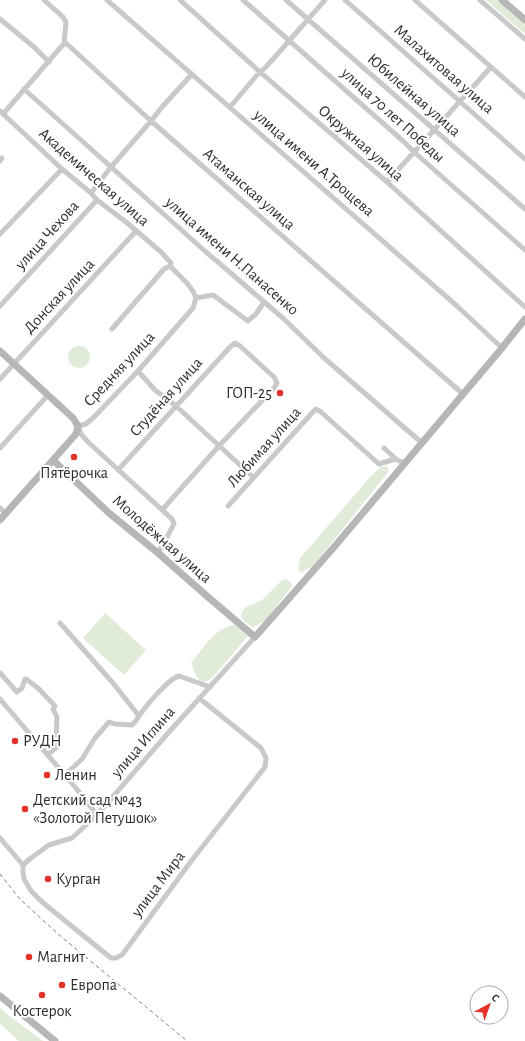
<svg xmlns="http://www.w3.org/2000/svg" width="525" height="1041" font-family="'Alegreya Sans',sans-serif">
	<style>
		.green { fill: #e1ebd9 }
		.lines { fill: none; stroke-linecap: round; stroke-linejoin: round }
		.street { stroke: #c9c9c9; stroke-width: 5 }
		.secondary { stroke: #b6b6b6; stroke-width: 7 }
		.rail { stroke: #818181; stroke-width: 1; stroke-dasharray: 4 3; stroke-linecap: butt }
		.poi-dot { fill: #e6312b; stroke: #fff; stroke-width: 1.5 }
		.labels { text-anchor: middle; dominant-baseline: central; stroke-width: 4; stroke-linejoin: round; paint-order: stroke }
		.street-label { font-size: 16px; fill: #2c2c2c; stroke: #fff }
		.poi-label { font-size: 16px; fill: #2c2c2c; stroke: #fff; text-anchor: start }
	</style>
	<rect width="100%" height="100%" fill="#fff"/>
	<path class="green" d="M486,0H497L525,25V34Z
		M68 357a11 11 0 1 1 22 0a11 11 0 1 1-22 0Z
		M387,466L389,471L314,565L301,573L298,569L300,558L373,474L381,467Z
		M286,579L291,582L292,586L267,619L258,625L252,627L244,621L241,616L242,611L246,607L262,600L281,581Z
		M105,613L146,650L124,675L83,638Z
		M235,625L248,636L212,678L207,681L201,682L197,678L191,663C203,649 215,627 235,625Z
		M0,1008L7,1014L43,1041H19L0,1024Z"/>
	<g class="lines">
		<path class="street" d="M44,0L63,17L66,22L64,44
			M107,0L457,306L502,348
			M180,0L260,72L387,182L525,307
			M243,0L402,140L414,152L525,250
			M286,0L525,209
			M345,0L525,159
			M415,0L525,97
			M480,0L525,39
			M0,19L34,47L49,62
			M24,89L206,252L219,263L284,319L323,357L422,443
			M230,107L257,75L266,67L325,0
			M0,111L62,169L91,193L97,200L126,222L161,252L171,263L170,266
			M3,114L61,47L64,44H67L151,121L463,394
			M0,161L2,158
			M387,182L491,67
			M91,193L111,167L151,121L162,107L192,74
			M0,234L62,169
			M170,266C179,276 192,285 196,298
			M0,306L97,200
			M112,329L164,269L170,266
			M138,371L155,390L176,406L253,477
			M0,379L136,231
			M0,448L48,395
			M384,448L397,460L405,463
			M118,470L230,347L235,343L240,346L274,377L277,383L274,388L219,446L162,510
			M228,506L312,413L316,409L321,412L379,464L392,460L395,459
			M0,508L6,514
			M158,553L174,524L172,519L88,442L81,434L78,426L86,424L94,417L138,371L193,308L196,298L213,295L248,321L256,314L264,302
			M60,623L113,683L139,716C146,706 168,679 179,676L210,687
			M0,673L17,692L22,688L25,679H26L38,688L55,706L53,709L57,717L56,741L58,746L47,755
			M0,699L75,787L97,815
			M65,775L82,759L95,738L109,722L115,724L132,725L135,722L139,716
			M0,838L23,865V872L24,879L31,891L42,902L111,958H116L122,955L192,860L265,767L266,758L261,748L199,698
			M23,865L31,858L49,845L72,838L97,815L169,732L255,637"/>
		<path class="secondary" d="M502,0L525,20
			M0,351L73,418L78,426L76,434L0,520
			M53,460L109,513L158,553L208,597L255,637L335,546L502,348L525,319
			M0,996L55,1041"/>
		<path class="rail" d="M0,874L19,898L35,913L58,934L187,1041"/>
	</g>
	<g class="poi-dot">
		<circle cx="280" cy="393" r="4"/>
		<circle cx="74" cy="457" r="4"/>
		<circle cx="15" cy="741" r="4"/>
		<circle cx="47" cy="775" r="4"/>
		<circle cx="25" cy="809" r="4"/>
		<circle cx="48" cy="879" r="4"/>
		<circle cx="29" cy="957" r="4"/>
		<circle cx="62" cy="985" r="4"/>
		<circle cx="42" cy="995" r="4"/>
	</g>
	<g class="labels">
		<g class="street-label">
			<text transform="translate(444 69) rotate(41)">Малахитовая улица</text>
			<text transform="translate(414 95) rotate(41)">Юбилейная улица</text>
			<text transform="translate(393 115) rotate(42)">улица 70 лет Победы</text>
			<text transform="translate(361 143) rotate(41)">Окружная улица</text>
			<text transform="translate(314 163) rotate(41)">улица имени А.Трощева</text>
			<text transform="translate(94 177) rotate(41)">Академическая улица</text>
			<text transform="translate(249 189) rotate(41)">Атаманская улица</text>
			<text transform="translate(47 235) rotate(-48)">улица Чехова</text>
			<text transform="translate(232 256) rotate(41)">улица имени Н.Панасенко</text>
			<text transform="translate(59 296) rotate(-47)">Донская улица</text>
			<text transform="translate(119 369) rotate(-47)">Средняя улица</text>
			<text transform="translate(166 397) rotate(-48)">Студёная улица</text>
			<text transform="translate(264 447) rotate(-48)">Любимая улица</text>
			<text transform="translate(162 539) rotate(41)">Молодёжная улица</text>
			<text transform="translate(143 742) rotate(-49)">улица Иглина</text>
			<text transform="translate(158 884) rotate(-53)">улица Мира</text>
		</g>
		<g class="poi-label">
			<text x="272" y="393" text-anchor="end">ГОП-25</text>
			<text x="74" y="473" text-anchor="middle">Пятёрочка</text>
			<text x="23" y="741">РУДН</text>
			<text x="55" y="775">Ленин</text>
			<text x="33" y="800">Детский сад №43<tspan x="33" dy="18">«Золотой Петушок»</tspan></text>
			<text x="56" y="879">Курган</text>
			<text x="37" y="957">Магнит</text>
			<text x="70" y="985">Европа</text>
			<text x="42" y="1011" text-anchor="middle">Костерок</text>
		</g>
	</g>
	<g transform="translate(489 1005) rotate(41)"><circle r="19" fill="#ffffff" stroke="#ababab"/>
	<path d="M0-3L7 15L0 10L-7 15Z" fill="#e6312b"/>
	<text y="-6" font-size="11" font-weight="bold" text-anchor="middle" fill="#2c2c2c">С</text>
	</g>
</svg>
